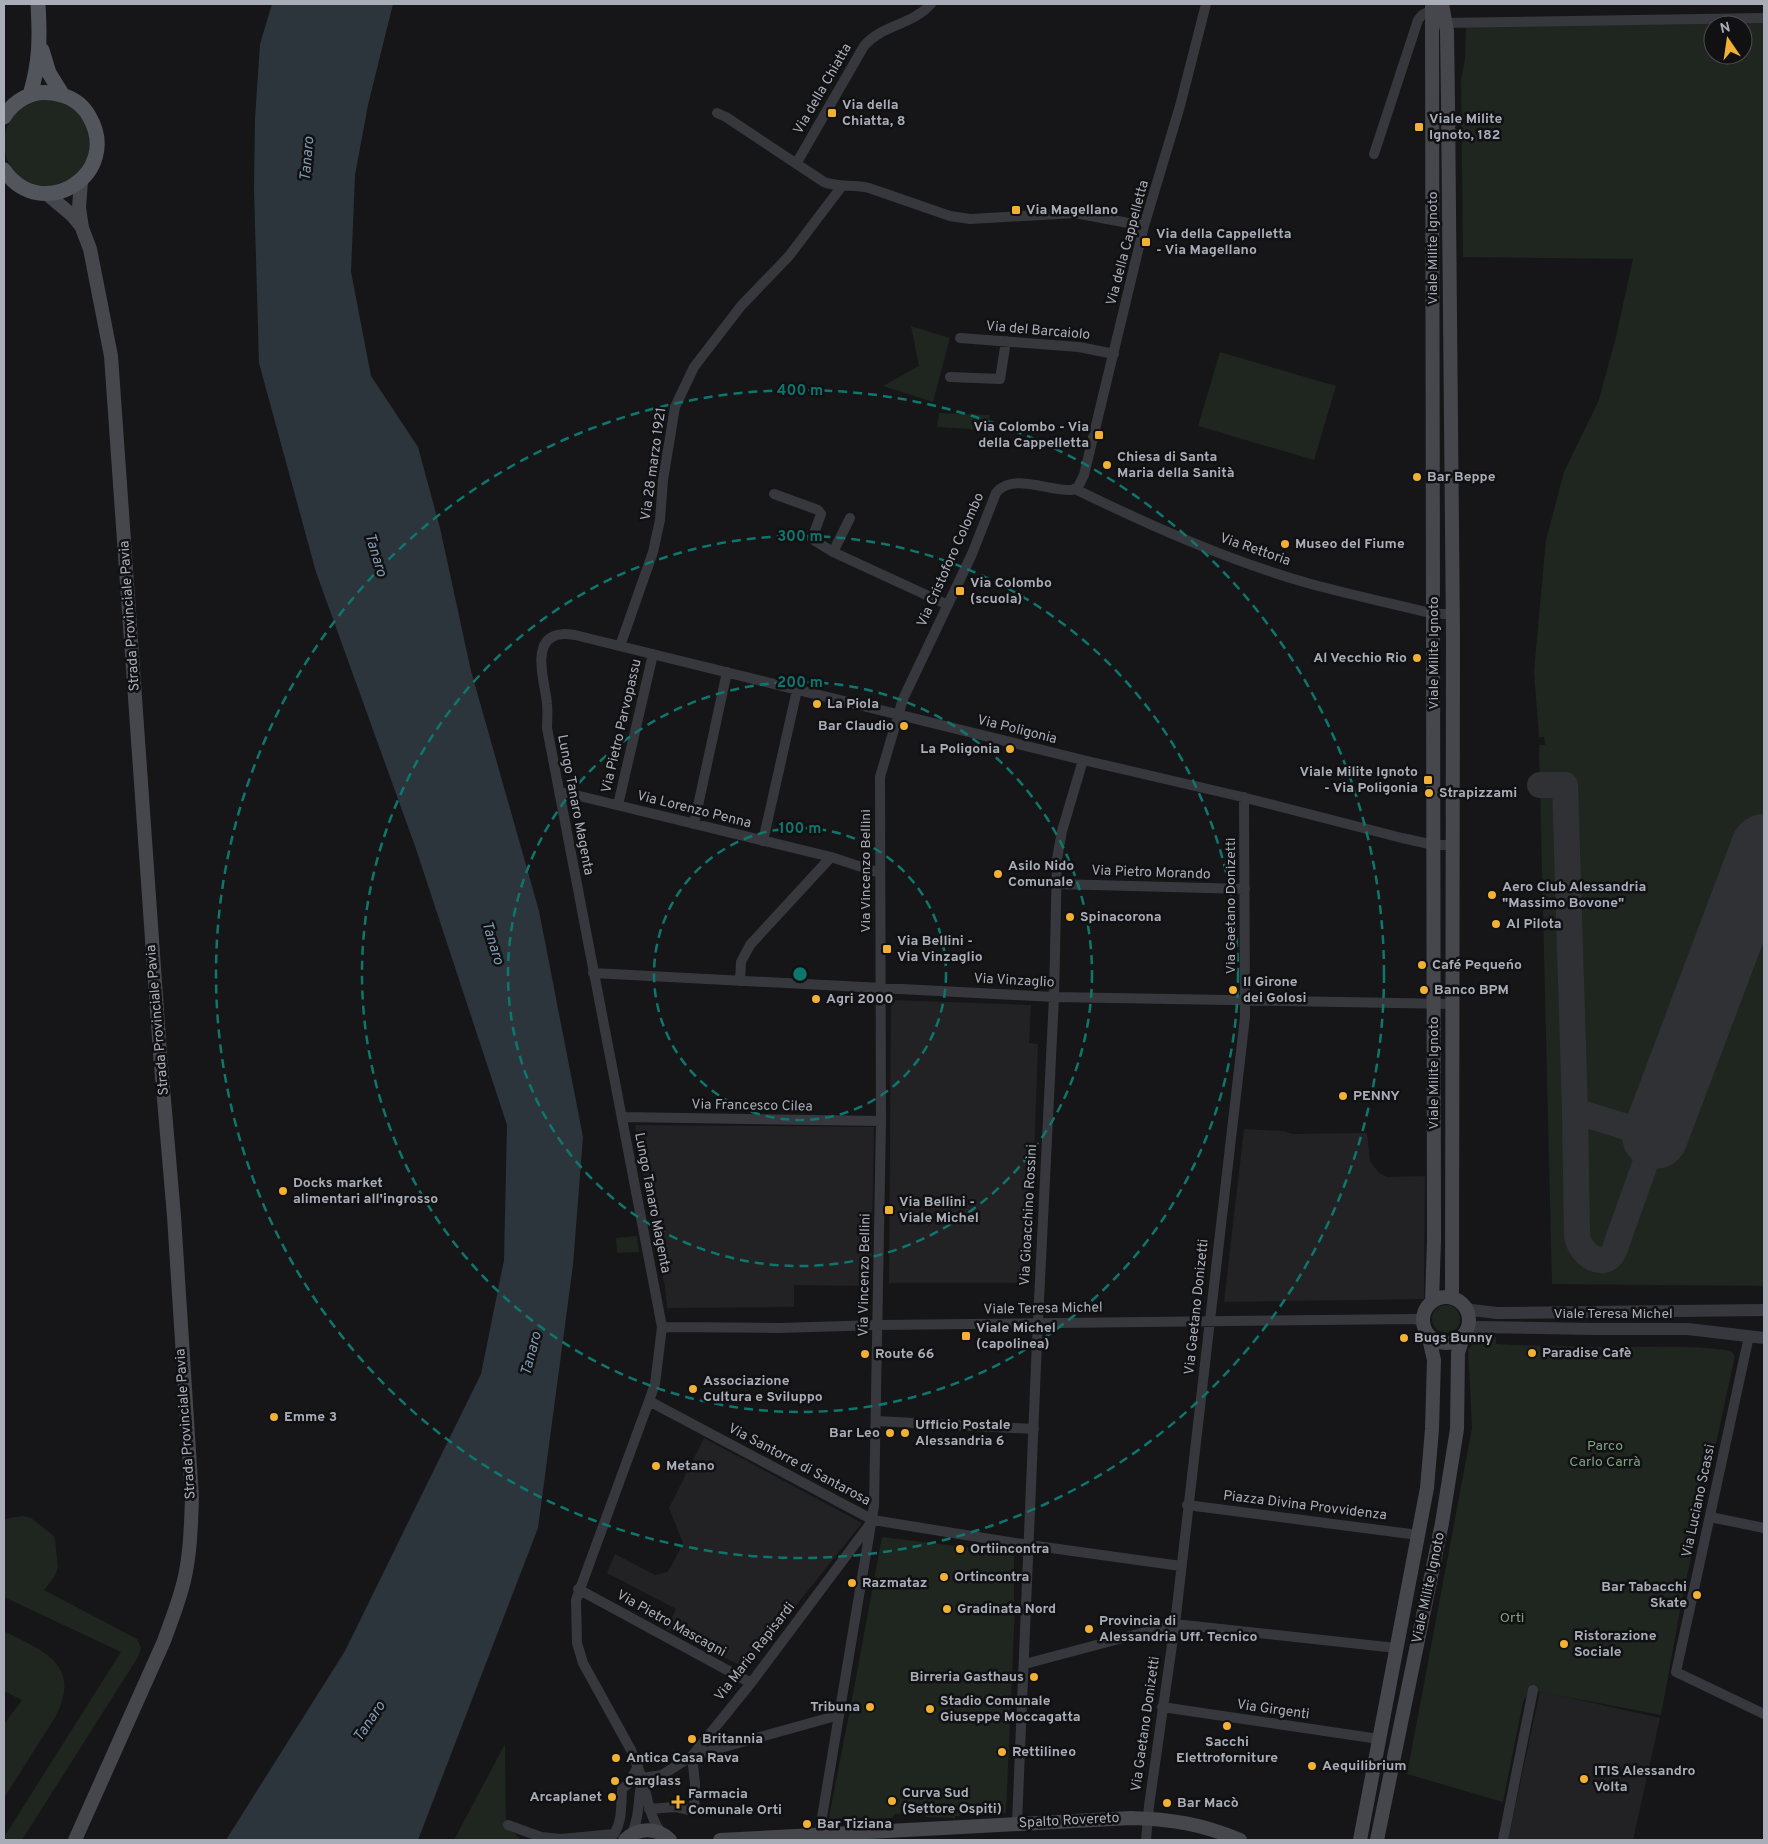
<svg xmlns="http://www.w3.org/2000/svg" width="1768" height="1844" font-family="Overpass,sans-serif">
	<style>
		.built { fill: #222225 }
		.green { fill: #1e261f; fill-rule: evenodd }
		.water { fill: #2c353c }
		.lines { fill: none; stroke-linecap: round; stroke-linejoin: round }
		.taxiway { stroke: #303135; stroke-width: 26 }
		.runway { stroke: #303135; stroke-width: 66 }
		.minor { stroke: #37383d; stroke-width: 10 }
		.tertiary { stroke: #37383d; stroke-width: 12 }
		.secondary { stroke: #45474d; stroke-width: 14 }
		.primary { stroke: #53555c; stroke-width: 15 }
		.ring { fill: none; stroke: #0f766e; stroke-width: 2.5; stroke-dasharray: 9 6 }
		.poi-dot { fill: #f2b134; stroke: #111113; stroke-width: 2 }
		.labels { text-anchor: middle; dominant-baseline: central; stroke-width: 5; stroke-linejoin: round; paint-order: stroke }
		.street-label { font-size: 14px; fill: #a8adb8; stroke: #111113 }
		.poi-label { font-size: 14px; font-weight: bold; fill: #a8adb8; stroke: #111113; text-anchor: start }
		.park-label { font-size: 14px; fill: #7fa381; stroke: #111113 }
		.water-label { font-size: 15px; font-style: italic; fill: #7f9bb3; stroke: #111113 }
		.centre { fill: #0f766e; stroke: #111113; stroke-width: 2.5 }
		.ring-label { font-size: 15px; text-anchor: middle; font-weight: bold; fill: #0f766e; stroke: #111113; stroke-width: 5; stroke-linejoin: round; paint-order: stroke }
	</style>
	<rect width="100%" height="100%" fill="#161618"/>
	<path class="built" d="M891,1000L1031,1005L1029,1043L1038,1044L1030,1268L1024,1277L1015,1283H889Z
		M635,1125L874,1127L871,1286L794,1285V1307L667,1308L665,1286L657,1253Z
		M1244,1129L1283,1131L1292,1134L1367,1133L1370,1161L1379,1173L1387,1177L1425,1176L1424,1299L1224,1302Z
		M704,1438L862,1523L746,1668L666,1629L676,1609L607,1573L615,1554L655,1575L667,1572L672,1565L683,1543L669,1508Z
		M1540,1691L1660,1718L1633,1840H1508Z"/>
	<path class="green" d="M1764,21V1286L1552,1284L1539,745H1545L1544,737H1539L1534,672L1546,540L1564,472L1598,402L1615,341L1633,259L1463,257L1461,80L1465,59L1466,25ZM1713,25H1743V55H1713Z
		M4 143a43 43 0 1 1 86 0a43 43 0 1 1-86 0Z
		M911,326L950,338L933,402L883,386L919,366Z
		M1220,352L1336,386L1314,460L1198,426Z
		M939,413L990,415L987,430L937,427Z
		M637,1236L639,1252L617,1253L616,1238Z
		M1432 1319a14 14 0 1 1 28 0a14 14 0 1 1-28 0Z
		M1488,1337H1496V1344C1538,1346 1580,1347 1623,1347C1659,1347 1696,1345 1731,1351L1735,1356L1686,1581L1673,1578L1683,1594L1661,1715L1530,1690L1523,1702L1503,1802L1407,1774L1472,1428L1468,1350L1475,1341Z
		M23,1516L31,1518L54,1536L55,1539L58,1567L55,1576L44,1590L137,1639L141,1648L138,1657L22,1840H4V1837L121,1652L4,1597V1519Z
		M882,1537L1014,1553V1605H1015L1006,1813H960V1816H955V1818L925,1817V1815L895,1814L892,1818L828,1822L852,1699Z
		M4,1631C43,1651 82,1664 56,1716L4,1798V1724L22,1700L4,1691Z
		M505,1744L506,1825L521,1840H454Z"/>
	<path class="water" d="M272,4H393L368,105L355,175L351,272L371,376L418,447L440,528L471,671L539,911L583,1137L573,1265L538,1528L418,1840H226L345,1651L481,1374L504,1260L507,1125L415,846L316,572L259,363L254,190L255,119L260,44Z"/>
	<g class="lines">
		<path class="taxiway" d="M1540,785H1565L1575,1111L1577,1236C1580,1255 1605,1271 1614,1251L1655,1136L1575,1111"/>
		<path class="runway" d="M1655,1136L1764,847"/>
		<path class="minor" d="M1440,23L1764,18
			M717,113L726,117L824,182C839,188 854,184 869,188L950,216L970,219L1075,213L1144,226
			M1374,154L1418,20L1422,15L1431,10
			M796,164L864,46C883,24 911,26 931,4
			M960,338L1079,347L1114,354
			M950,377L1000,379L1006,341
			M1075,489C1151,526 1229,561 1311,584C1352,595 1393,604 1434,614H1453
			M774,494L818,510L821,514L812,539L833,552
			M850,518L833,552L948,605
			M620,646L653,552L660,520L663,480L675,407L694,367L741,306L789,256L842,186
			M559,791L831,857L880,873
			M618,805L653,654
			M694,824L727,672
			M763,841L797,690
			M1056,884L1245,889
			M593,973L1054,997L1453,1004
			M740,981L741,962L750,945L831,857
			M622,1117L881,1121
			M662,1327L779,1328L878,1325L1414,1319L1423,1321
			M1749,1336L1676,1672L1764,1714
			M649,1401L873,1520L1015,1543L1181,1566
			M876,1421L1034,1429
			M1187,1505L1418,1535
			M1710,1517L1764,1528
			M873,1520L751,1683L692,1756L662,1775L642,1778L631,1750L583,1663L577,1643L576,1600L649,1401L655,1384L662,1327L547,728C547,720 548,712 547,704C546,687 532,648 552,637C559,633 567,634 575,635L1083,760L1238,796L1402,838L1434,845H1454
			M578,1589L751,1683
			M1025,1664L1175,1624L1396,1648
			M1162,1707L1379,1739
			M692,1756L839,1715
			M649,1809L676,1807L694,1811L695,1783L692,1756
			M1017,1823L1037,1341L1054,997L1057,859L1062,831L1083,760
			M508,1825L541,1837L561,1839L614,1834
			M631,1835C640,1818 638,1797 642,1778C648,1798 649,1817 662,1834
			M819,1835L874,1506L881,1121L880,777L903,699L972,554L996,493C1012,472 1050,492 1072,490L1078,487L1084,475L1144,226L1180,106L1206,4
			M610,1839C623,1825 621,1806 622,1789L629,1783L638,1766
			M1146,1840L1149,1806L1175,1624L1245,1017L1244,797
			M1503,1840L1533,1690"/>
		<path class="tertiary" d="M1464,1306L1471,1310L1497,1313L1764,1310
			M1464,1334L1471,1329L1478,1327L1594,1329H1688L1764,1338"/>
		<path class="secondary" d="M1432,4L1434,1240L1432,1302
			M1442,4L1447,31L1448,102L1453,636L1452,1298
			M47,194L73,216L82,227
			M1423 1320a23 23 0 1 1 46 0a23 23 0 1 1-46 0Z
			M75,1840L164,1641C172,1618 182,1595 186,1571C191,1547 191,1522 192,1498L174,1216L160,1053L111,356L90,249L82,228L79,208L81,181
			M625,1840C638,1827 657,1827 670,1840
			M720,1840L1131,1818C1171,1819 1202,1824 1240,1840
			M1360,1840L1427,1488L1432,1429L1434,1360L1428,1334
			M1377,1840L1442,1523L1457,1429L1458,1353L1464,1334"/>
		<path class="primary" d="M42,50L49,73L62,94
			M30,95C40,62 40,38 38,4
			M4,117C14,100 33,90 52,93C67,95 81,102 89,116C123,174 42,225 4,170"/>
	</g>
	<g class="ring">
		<circle cx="800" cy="974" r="146"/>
		<circle cx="800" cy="974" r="292"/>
		<circle cx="800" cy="974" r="438"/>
		<circle cx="800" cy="974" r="584"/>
	</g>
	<g class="poi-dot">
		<rect x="827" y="108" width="10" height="10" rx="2.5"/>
		<rect x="1414" y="122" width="10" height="10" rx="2.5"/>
		<rect x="1011" y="205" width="10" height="10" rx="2.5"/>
		<rect x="1141" y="237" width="10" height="10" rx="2.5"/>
		<rect x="1094" y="430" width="10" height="10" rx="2.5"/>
		<circle cx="1107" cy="465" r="5"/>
		<circle cx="1417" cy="477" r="5"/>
		<circle cx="1285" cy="544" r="5"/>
		<rect x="955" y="586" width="10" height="10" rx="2.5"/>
		<circle cx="1417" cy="658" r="5"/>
		<circle cx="817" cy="704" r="5"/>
		<circle cx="904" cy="726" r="5"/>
		<circle cx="1010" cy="749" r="5"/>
		<rect x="1423" y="775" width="10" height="10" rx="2.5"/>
		<circle cx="1429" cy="793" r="5"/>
		<circle cx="998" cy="874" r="5"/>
		<circle cx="1492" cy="895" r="5"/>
		<circle cx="1070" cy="917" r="5"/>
		<circle cx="1496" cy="924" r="5"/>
		<rect x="882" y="944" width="10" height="10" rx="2.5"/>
		<circle cx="1422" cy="965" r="5"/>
		<circle cx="1233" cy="990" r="5"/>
		<circle cx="1424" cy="990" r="5"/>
		<circle cx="816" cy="999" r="5"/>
		<circle cx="1343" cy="1096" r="5"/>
		<circle cx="283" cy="1191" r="5"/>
		<rect x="884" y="1205" width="10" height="10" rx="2.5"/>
		<rect x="961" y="1331" width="10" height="10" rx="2.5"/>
		<circle cx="1404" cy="1338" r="5"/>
		<circle cx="1532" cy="1353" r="5"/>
		<circle cx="865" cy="1354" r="5"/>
		<circle cx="693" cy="1389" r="5"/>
		<circle cx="274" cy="1417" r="5"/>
		<circle cx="890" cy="1433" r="5"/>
		<circle cx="905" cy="1433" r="5"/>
		<circle cx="656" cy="1466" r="5"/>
		<circle cx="960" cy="1549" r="5"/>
		<circle cx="944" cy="1577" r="5"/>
		<circle cx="852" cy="1583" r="5"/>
		<circle cx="1697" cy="1595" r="5"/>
		<circle cx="947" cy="1609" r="5"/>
		<circle cx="1089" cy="1629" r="5"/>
		<circle cx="1564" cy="1644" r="5"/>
		<circle cx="1034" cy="1677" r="5"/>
		<circle cx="870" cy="1707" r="5"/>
		<circle cx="930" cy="1709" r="5"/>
		<circle cx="1227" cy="1726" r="5"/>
		<circle cx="692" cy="1739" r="5"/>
		<circle cx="1002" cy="1752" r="5"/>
		<circle cx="616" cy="1758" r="5"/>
		<circle cx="1312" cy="1766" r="5"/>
		<circle cx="1584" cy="1779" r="5"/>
		<circle cx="615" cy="1781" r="5"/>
		<circle cx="612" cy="1797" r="5"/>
		<circle cx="892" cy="1801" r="5"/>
		<path d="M675.5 1794.5h5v5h5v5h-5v5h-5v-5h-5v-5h5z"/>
		<circle cx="1167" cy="1803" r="5"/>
		<circle cx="807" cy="1824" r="5"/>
	</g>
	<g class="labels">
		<g class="street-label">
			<text transform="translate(823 89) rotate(-60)">Via della Chiatta</text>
			<text transform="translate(1128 243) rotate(-75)">Via della Cappelletta</text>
			<text transform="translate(1433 248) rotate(-90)">Viale Milite Ignoto</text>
			<text transform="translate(1038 331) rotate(5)">Via del Barcaiolo</text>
			<text transform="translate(654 464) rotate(-82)">Via 28 marzo 1921</text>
			<text transform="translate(1255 550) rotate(19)">Via Rettoria</text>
			<text transform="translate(951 560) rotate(-66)">Via Cristoforo Colombo</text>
			<text transform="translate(130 616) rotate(-94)">Strada Provinciale Pavia</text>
			<text transform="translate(1434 653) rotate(-90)">Viale Milite Ignoto</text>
			<text transform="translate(622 726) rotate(-77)">Via Pietro Parvopassu</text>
			<text transform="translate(1017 730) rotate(14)">Via Poligonia</text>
			<text transform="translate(575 805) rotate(79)">Lungo Tanaro Magenta</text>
			<text transform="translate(694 810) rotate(14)">Via Lorenzo Penna</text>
			<text transform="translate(866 871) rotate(-90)">Via Vincenzo Bellini</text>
			<text transform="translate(1151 873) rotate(2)">Via Pietro Morando</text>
			<text transform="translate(1231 906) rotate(-90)">Via Gaetano Donizetti</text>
			<text transform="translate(1014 981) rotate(3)">Via Vinzaglio</text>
			<text transform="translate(158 1020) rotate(-95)">Strada Provinciale Pavia</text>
			<text transform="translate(1434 1073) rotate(-90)">Viale Milite Ignoto</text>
			<text transform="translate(752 1106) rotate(1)">Via Francesco Cilea</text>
			<text transform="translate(652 1203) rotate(79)">Lungo Tanaro Magenta</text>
			<text transform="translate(1029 1215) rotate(-87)">Via Gioacchino Rossini</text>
			<text transform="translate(865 1275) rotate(-89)">Via Vincenzo Bellini</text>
			<text transform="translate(1197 1307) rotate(-84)">Via Gaetano Donizetti</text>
			<text transform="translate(1043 1309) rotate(-1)">Viale Teresa Michel</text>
			<text x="1613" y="1314">Viale Teresa Michel</text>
			<text transform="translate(186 1424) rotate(-94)">Strada Provinciale Pavia</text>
			<text transform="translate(799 1465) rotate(28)">Via Santorre di Santarosa</text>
			<text transform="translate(1699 1501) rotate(-78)">Via Luciano Scassi</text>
			<text transform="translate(1305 1506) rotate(7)">Piazza Divina Provvidenza</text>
			<text transform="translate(1429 1588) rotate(-78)">Viale Milite Ignoto</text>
			<text transform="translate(671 1624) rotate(29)">Via Pietro Mascagni</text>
			<text transform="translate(755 1652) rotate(-52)">Via Mario Rapisardi</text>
			<text transform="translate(1273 1710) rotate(8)">Via Girgenti</text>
			<text transform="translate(1146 1724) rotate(-82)">Via Gaetano Donizetti</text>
			<text transform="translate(1069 1821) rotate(-3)">Spalto Rovereto</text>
		</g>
		<g class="poi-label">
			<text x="842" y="105">Via della<tspan x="842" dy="16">Chiatta, 8</tspan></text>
			<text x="1429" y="119">Viale Milite<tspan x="1429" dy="16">Ignoto, 182</tspan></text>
			<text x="1026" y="210">Via Magellano</text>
			<text x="1156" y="234">Via della Cappelletta<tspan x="1156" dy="16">- Via Magellano</tspan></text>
			<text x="1089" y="427" text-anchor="end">Via Colombo - Via<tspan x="1089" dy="16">della Cappelletta</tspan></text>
			<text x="1117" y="457">Chiesa di Santa<tspan x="1117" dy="16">Maria della Sanità</tspan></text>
			<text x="1427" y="477">Bar Beppe</text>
			<text x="1295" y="544">Museo del Fiume</text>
			<text x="970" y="583">Via Colombo<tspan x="970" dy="16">(scuola)</tspan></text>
			<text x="1407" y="658" text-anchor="end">Al Vecchio Rio</text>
			<text x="827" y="704">La Piola</text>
			<text x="894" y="726" text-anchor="end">Bar Claudio</text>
			<text x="1000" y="749" text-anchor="end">La Poligonia</text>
			<text x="1418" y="772" text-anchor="end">Viale Milite Ignoto<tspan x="1418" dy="16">- Via Poligonia</tspan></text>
			<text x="1439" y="793">Strapizzami</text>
			<text x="1008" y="866">Asilo Nido<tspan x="1008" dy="16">Comunale</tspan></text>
			<text x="1502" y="887">Aero Club Alessandria<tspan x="1502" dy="16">"Massimo Bovone"</tspan></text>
			<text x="1080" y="917">Spinacorona</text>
			<text x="1506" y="924">Al Pilota</text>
			<text x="897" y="941">Via Bellini -<tspan x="897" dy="16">Via Vinzaglio</tspan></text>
			<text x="1432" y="965">Café Pequeńo</text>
			<text x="1243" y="982">Il Girone<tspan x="1243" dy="16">dei Golosi</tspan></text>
			<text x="1434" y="990">Banco BPM</text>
			<text x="826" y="999">Agri 2000</text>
			<text x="1353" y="1096">PENNY</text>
			<text x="293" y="1183">Docks market<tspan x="293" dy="16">alimentari all'ingrosso</tspan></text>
			<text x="899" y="1202">Via Bellini -<tspan x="899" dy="16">Viale Michel</tspan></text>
			<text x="976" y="1328">Viale Michel<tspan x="976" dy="16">(capolinea)</tspan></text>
			<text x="1414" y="1338">Bugs Bunny</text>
			<text x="1542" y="1353">Paradise Cafè</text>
			<text x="875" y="1354">Route 66</text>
			<text x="703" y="1381">Associazione<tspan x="703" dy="16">Cultura e Sviluppo</tspan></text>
			<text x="284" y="1417">Emme 3</text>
			<text x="915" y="1425">Ufficio Postale<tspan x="915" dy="16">Alessandria 6</tspan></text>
			<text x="880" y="1433" text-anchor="end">Bar Leo</text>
			<text x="666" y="1466">Metano</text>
			<text x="970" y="1549">Ortiincontra</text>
			<text x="954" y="1577">Ortincontra</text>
			<text x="862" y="1583">Razmataz</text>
			<text x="1687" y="1587" text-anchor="end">Bar Tabacchi<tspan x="1687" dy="16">Skate</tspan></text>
			<text x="957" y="1609">Gradinata Nord</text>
			<text x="1099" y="1621">Provincia di<tspan x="1099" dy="16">Alessandria Uff. Tecnico</tspan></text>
			<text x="1574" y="1636">Ristorazione<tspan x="1574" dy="16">Sociale</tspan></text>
			<text x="1024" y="1677" text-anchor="end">Birreria Gasthaus</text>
			<text x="940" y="1701">Stadio Comunale<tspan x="940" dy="16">Giuseppe Moccagatta</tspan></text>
			<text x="860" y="1707" text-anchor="end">Tribuna</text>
			<text x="702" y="1739">Britannia</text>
			<text x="1227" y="1742" text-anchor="middle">Sacchi<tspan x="1227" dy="16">Elettroforniture</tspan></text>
			<text x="1012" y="1752">Rettilineo</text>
			<text x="626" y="1758">Antica Casa Rava</text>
			<text x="1322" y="1766">Aequilibrium</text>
			<text x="1594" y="1771">ITIS Alessandro<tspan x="1594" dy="16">Volta</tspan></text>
			<text x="625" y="1781">Carglass</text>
			<text x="902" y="1793">Curva Sud<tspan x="902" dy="16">(Settore Ospiti)</tspan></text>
			<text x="688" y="1794">Farmacia<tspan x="688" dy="16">Comunale Orti</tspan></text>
			<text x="602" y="1797" text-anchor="end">Arcaplanet</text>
			<text x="1177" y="1803">Bar Macò</text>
			<text x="817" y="1824">Bar Tiziana</text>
		</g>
		<g class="park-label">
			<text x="1605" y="1446">Parco<tspan x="1605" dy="16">Carlo Carrà</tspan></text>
			<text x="1512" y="1618">Orti</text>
		</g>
		<g class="water-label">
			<text transform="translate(308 159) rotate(-85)">Tanaro</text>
			<text transform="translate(375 555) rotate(73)">Tanaro</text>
			<text transform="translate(492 943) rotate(73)">Tanaro</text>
			<text transform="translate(532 1354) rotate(-75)">Tanaro</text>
			<text transform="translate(370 1722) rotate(-56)">Tanaro</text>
		</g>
	</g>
	<circle cx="800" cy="974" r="8" class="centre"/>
	<g class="ring-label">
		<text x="800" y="395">400 m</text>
		<text x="800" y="541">300 m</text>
		<text x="800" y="687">200 m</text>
		<text x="800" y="833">100 m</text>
	</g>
	<rect width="1768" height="1844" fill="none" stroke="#a8adb8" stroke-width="10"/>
	<g transform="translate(1728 40) rotate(347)"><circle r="24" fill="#111113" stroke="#4d4f55"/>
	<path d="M0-4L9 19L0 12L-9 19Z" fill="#f2b134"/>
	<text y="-8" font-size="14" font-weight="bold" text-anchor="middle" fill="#a8adb8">N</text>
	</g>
</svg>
